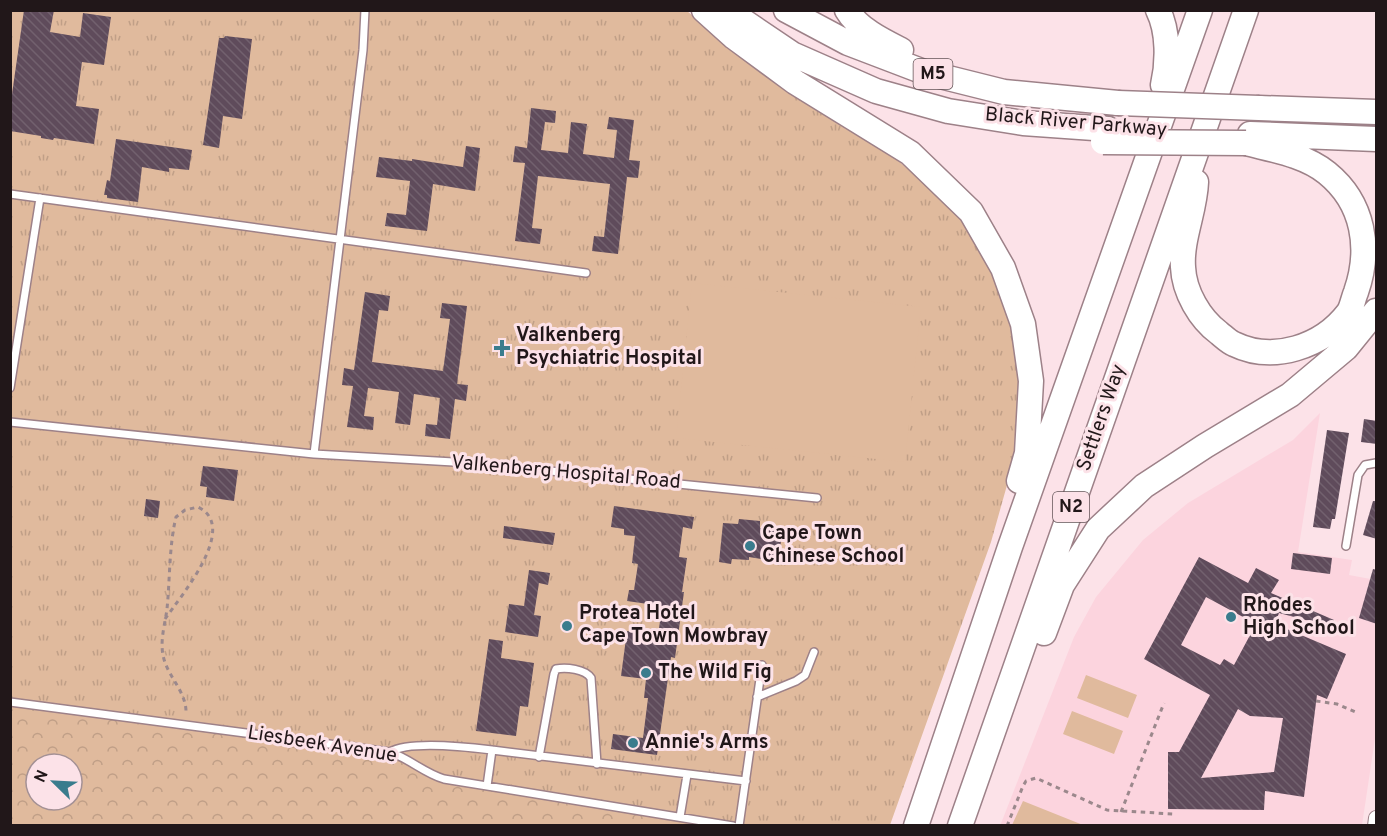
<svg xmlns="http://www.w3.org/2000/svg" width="1387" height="836" font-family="Overpass,sans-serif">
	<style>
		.built { fill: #fcd4de }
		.grass { fill: url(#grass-tufts); fill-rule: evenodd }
		.park { fill: url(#park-crowns); fill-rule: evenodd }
		.garden { fill: #e0ba9d }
		.building { fill: url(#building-back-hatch); fill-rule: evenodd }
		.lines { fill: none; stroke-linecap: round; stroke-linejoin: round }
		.lane-casing { stroke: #9d8188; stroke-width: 10 }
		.street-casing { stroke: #9d8188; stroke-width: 16 }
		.highway-casing { stroke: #9d8188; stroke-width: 27 }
		.path { stroke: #9b888c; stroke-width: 3; stroke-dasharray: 4.5 4.5; stroke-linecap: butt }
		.lane { stroke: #fff; stroke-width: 7 }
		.street { stroke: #fff; stroke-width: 14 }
		.highway { stroke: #fff; stroke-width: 24 }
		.highway-bridge-casing { stroke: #9d8188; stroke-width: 27; stroke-linecap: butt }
		.highway-bridge { stroke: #fff; stroke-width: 24 }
		.poi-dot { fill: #3a7c8d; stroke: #fce2e8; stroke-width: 2 }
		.labels { text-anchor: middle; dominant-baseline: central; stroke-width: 6; stroke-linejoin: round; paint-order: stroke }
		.shield { fill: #fce2e8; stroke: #635457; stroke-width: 1.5 }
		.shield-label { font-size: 18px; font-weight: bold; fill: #211719 }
		.street-label { font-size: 20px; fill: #211719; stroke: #fce2e8 }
		.poi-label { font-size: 20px; font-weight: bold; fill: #211719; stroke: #fce2e8; text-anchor: start }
	</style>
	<defs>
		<pattern id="grass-tufts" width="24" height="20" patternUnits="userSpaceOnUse" patternTransform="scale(1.5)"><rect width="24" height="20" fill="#e0ba9d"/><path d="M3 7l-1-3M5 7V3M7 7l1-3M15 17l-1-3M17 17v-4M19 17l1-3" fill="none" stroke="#c09f87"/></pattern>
		<pattern id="park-crowns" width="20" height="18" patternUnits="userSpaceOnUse" patternTransform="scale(1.5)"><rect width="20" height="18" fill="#e0ba9d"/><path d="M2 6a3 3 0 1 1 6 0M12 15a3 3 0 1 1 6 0" fill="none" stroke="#c09f87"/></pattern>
		<pattern id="building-back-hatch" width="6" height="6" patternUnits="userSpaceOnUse" patternTransform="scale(1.5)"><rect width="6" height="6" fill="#5f4b5b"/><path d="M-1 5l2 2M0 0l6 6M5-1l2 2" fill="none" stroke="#72616e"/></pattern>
	</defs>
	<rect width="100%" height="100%" fill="#fce2e8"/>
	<path class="built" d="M1320,413L1298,552L1352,560L1349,575L1376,580V732L1362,825L1000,826L1074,637L1096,597L1143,540L1188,503L1293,440Z"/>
	<path class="grass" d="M10,11H687L761,72L889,153L956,210L971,233L996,278L1015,334L1020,403L1017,439L1011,471L991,542L890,825H11ZM36,764H72V800H36Z"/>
	<path class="park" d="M11,702L390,752L427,774L733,826H11ZM36,764H72V800H36Z"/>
	<path class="garden" d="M692,283L921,307L905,462L676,438Z
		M1086,675L1137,695L1128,718L1077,698Z
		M1072,711L1123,731L1114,754L1063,734Z
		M1023,801L1083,825H1012Z"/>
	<path class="building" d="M24,10H54L50,32L80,37L83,13L111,17L104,65L82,62L76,106L99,109L94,144L54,138L53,140L41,138V136L10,131V94H12Z
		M225,36L252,39L242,119L223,116L219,148L203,145L219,38H224Z
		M531,108L556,111L555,123L545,122L541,150L568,153L571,122L587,124L583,154L614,158L617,130L607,129L609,117L634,120L629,160L640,161L638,178L627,177L618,254L592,251L594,236L604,237L610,184L538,176L532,228L542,229L540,244L515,241L525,163L513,162L515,146L527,148Z
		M116,139L192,150L189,170L169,168V172L142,167L138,202L107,198V195H104L107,180L110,181Z
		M466,146L480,148L475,191L433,184L427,231L385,226L387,213L406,215L410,181L376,177L379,157L412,161V159L463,167Z
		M365,292L390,296L388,311L379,310L372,362L443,371L450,319L440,318L442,303L467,306L457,384L468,385L466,401L455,399L450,439L425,436L426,424L437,425L440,398L414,394L410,425L395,423L399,392L368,388L364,416L374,417L373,430L347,427L353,386L342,385L344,368L354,370Z
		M1364,419L1377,421V444L1361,442Z
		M1327,430L1349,433L1335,519H1332L1330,529L1313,527Z
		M203,466L238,470L234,501L206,497L207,487L200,486Z
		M146,499L160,501L158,518L144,516Z
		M1373,501H1377V539L1363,535Z
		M614,506L694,517L692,529L683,527L679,557L687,558L682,592H684L675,658L671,657L657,755L611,749L613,734L643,738L648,698H644L646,679L621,676L627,631L658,636L662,606L627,601L629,590H634L638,564L632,563L635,536L624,535V529L611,527Z
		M739,519L760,521V528L774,530V540L781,541L778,562L749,557V560L732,559L731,564L719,562L723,523L738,524Z
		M504,526L555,533L553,545L503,538Z
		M1293,553L1332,558L1330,574L1291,569Z
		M1199,557L1248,583L1256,568L1279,580L1271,593L1334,620L1332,627L1279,613L1275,624L1346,654L1327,699L1317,695L1304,797L1265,791L1264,810L1168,809V752H1179L1210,695L1144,659ZM1206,597L1256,624L1234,665L1224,659L1220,665L1181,645ZM1238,709L1250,716L1283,718L1274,772L1201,778Z
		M1373,569L1377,570V624L1359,618Z
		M529,570L550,573L548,585L539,583L534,615L541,616L538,637L505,632L509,604L524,606Z
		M489,639L503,641L501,658L534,663L528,707L520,706L516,736L476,731Z"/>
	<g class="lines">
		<defs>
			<path id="lane" d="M10,194L586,273
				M10,388L40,198
				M10,422L314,454L471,463L817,498
				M314,454L363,50L365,10
				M1346,546L1358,475L1365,465L1376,463
				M757,697L796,681L805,675L814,652
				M10,702L390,752C410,759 424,773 444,779L733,826
				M390,752C410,740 468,747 492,750
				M539,757L554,674L556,669C566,667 585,669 591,678L597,764
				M487,786L492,750L746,781
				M680,817L687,775
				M739,826L762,665"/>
			<path id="street" d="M1375,826L1376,818"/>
			<path id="highway" d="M704,10L734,37L795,82L910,153L971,212L1003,268L1023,324L1031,381L1027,453L1019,481
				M727,10L792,54L876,91L948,111L1023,123L1108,129
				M786,10L848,43L924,72L1004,92L1118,103
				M847,10C858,29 883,41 901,50
				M1158,10C1169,32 1168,63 1163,85
				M1259,108L1376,112
				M1250,134L1376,139
				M1196,182C1195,211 1181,239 1183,267C1184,292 1200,319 1219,333C1224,337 1229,342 1234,344C1273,363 1322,347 1348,313C1352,308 1353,299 1356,292C1371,249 1364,203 1327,173C1305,155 1273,150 1246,143
				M1044,633L1062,585L1098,529L1144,486L1205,446L1290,395L1346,348L1376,311
				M916,826L1010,547L1200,10
				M960,826L1246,10"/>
		</defs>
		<use href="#lane" class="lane-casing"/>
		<use href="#street" class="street-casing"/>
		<use href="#highway" class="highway-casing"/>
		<path class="path" d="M165,619C180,597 240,527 198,507L185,510L176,517C169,546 170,579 167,609C165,624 160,640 163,655C167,677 187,691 186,714
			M1316,701L1337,704L1358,713
			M1121,812L1164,703
			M1007,826L1023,786L1026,781L1036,778L1107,810L1173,814"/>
		<use href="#lane" class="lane"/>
		<use href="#street" class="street"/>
		<use href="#highway" class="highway"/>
		<defs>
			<path id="highway-bridge" d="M1118,103L1259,108
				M1103,142L1246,143"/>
		</defs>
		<use href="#highway-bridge" class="highway-bridge-casing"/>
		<use href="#highway-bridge" class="highway-bridge"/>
	</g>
	<g class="poi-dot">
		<path d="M499 339h6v6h6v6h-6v6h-6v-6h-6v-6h6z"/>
		<circle cx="750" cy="546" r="6"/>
		<circle cx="1231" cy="617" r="6"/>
		<circle cx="567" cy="626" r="6"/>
		<circle cx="646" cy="673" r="6"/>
		<circle cx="633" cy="743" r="6"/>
	</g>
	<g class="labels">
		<g class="shield">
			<rect x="913.5" y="59" width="39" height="30" rx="4.5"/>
			<rect x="1053" y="492" width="36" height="30" rx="4.5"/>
		</g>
		<g class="shield-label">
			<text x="933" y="74">M5</text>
			<text x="1071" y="507">N2</text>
		</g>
		<g class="street-label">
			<text transform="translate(1076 123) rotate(5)">Black River Parkway</text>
			<text transform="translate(1102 418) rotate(-71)">Settlers Way</text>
			<text transform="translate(566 473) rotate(5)">Valkenberg Hospital Road</text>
			<text transform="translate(322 745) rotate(9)">Liesbeek Avenue</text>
		</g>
		<g class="poi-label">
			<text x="516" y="336">Valkenberg<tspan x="516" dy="23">Psychiatric Hospital</tspan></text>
			<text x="762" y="534">Cape Town<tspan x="762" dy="23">Chinese School</tspan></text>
			<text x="1243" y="606">Rhodes<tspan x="1243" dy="23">High School</tspan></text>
			<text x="579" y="614">Protea Hotel<tspan x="579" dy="23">Cape Town Mowbray</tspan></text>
			<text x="658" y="673">The Wild Fig</text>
			<text x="645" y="743">Annie's Arms</text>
		</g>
	</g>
	<rect width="1387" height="836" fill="none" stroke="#211719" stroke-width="24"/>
	<g transform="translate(54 782) rotate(294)"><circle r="28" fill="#fce2e8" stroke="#a49195" stroke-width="1.5"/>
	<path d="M0-4.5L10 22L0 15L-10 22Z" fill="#3a7c8d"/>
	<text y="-9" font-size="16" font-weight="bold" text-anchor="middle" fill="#211719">N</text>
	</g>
</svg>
